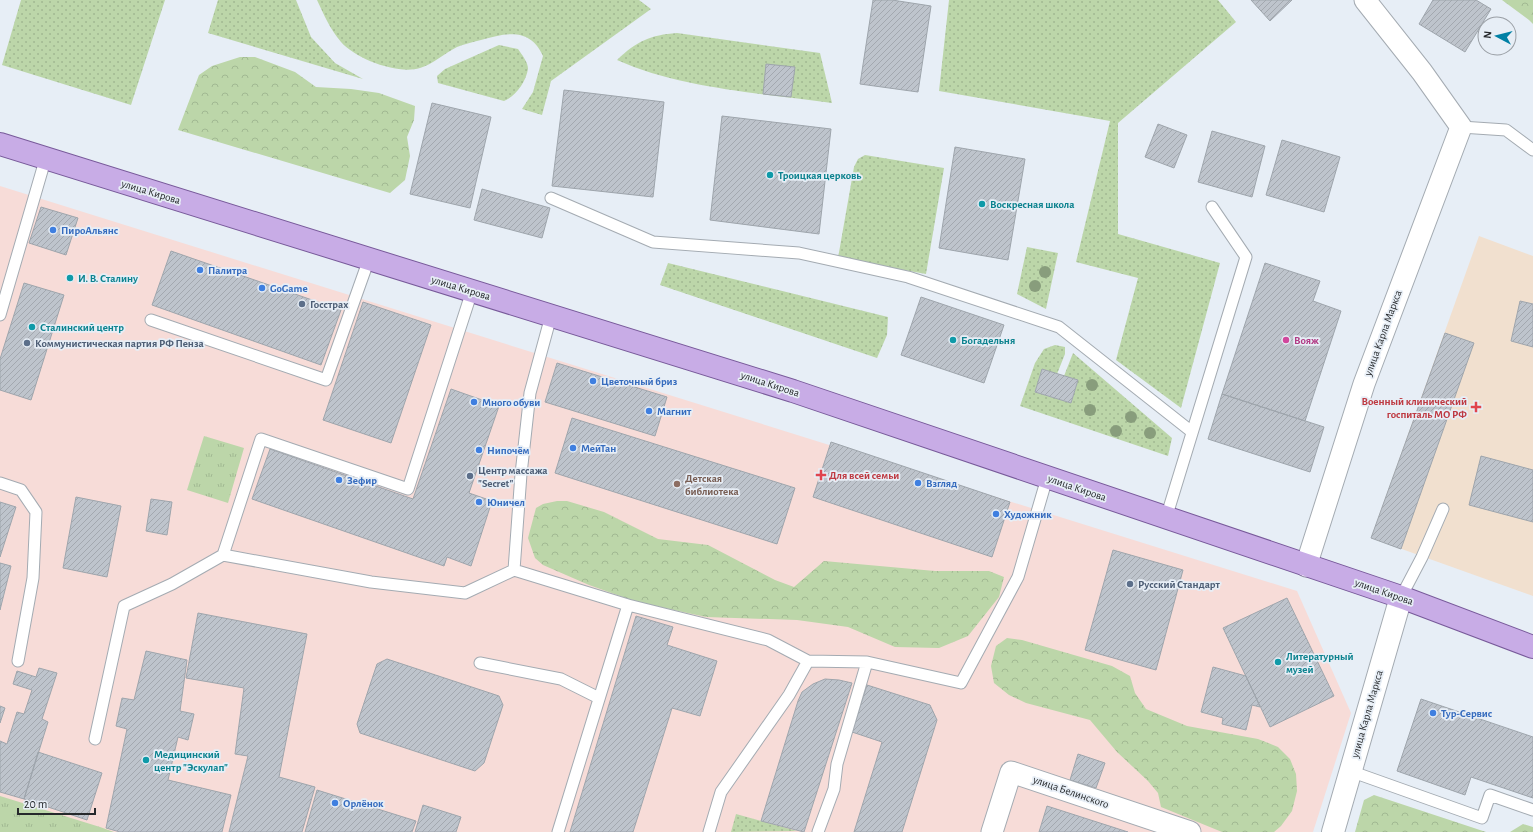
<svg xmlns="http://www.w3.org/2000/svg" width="1533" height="832" font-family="'Alegreya Sans',sans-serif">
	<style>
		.commercial { fill: #f7dcd8 }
		.medical { fill: #f1e0cf }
		.grass { fill: url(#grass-dots) }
		.forest { fill: url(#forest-crowns) }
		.park { fill: url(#park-tufts) }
		.building { fill: url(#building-hatch); stroke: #9ea5ac }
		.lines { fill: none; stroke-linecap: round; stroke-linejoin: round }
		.service-casing { stroke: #a4abb2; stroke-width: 13 }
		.minor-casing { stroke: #a4abb2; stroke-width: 23 }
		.secondary-casing { stroke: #a4abb2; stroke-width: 24 }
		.primary-casing { stroke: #785a9a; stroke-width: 24 }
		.service { stroke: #fff; stroke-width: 11 }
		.minor { stroke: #fff; stroke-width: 21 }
		.secondary { stroke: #fff; stroke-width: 22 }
		.primary { stroke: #c8ace6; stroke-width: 22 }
		.tree { fill: #889d7c }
		.culture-dot { fill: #0f9aa8; stroke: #e7eef6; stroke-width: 1.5 }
		.shop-dot { fill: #3f7fe0; stroke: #e7eef6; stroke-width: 1.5 }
		.service-dot { fill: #5c6f8a; stroke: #e7eef6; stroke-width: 1.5 }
		.hotel-dot { fill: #d1479c; stroke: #e7eef6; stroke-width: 1.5 }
		.health-dot { fill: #e0444e; stroke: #e7eef6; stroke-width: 1.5 }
		.education-dot { fill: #8d6e63; stroke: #e7eef6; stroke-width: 1.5 }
		.labels { text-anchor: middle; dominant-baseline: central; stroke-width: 3.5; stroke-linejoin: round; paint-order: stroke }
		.culture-label { font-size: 11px; font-weight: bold; fill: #0d838f; stroke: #e7eef6; text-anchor: start }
		.street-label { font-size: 11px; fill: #26292c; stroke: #e7eef6 }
		.shop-label { font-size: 11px; font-weight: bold; fill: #366cbe; stroke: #e7eef6; text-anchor: start }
		.service-label { font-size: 11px; font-weight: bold; fill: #4e5e75; stroke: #e7eef6; text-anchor: start }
		.hotel-label { font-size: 11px; font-weight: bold; fill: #b23c85; stroke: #e7eef6; text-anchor: start }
		.health-label { font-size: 11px; font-weight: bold; fill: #be3a42; stroke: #e7eef6; text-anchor: end }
		.education-label { font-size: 11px; font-weight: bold; fill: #785e54; stroke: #e7eef6; text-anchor: start }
	</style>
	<defs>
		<pattern id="grass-dots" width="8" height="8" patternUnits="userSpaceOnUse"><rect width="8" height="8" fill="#bcd6a9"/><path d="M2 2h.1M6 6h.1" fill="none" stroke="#a1b892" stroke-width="1.8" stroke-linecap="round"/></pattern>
		<pattern id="forest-crowns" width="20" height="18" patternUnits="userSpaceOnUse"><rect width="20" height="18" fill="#bcd6a9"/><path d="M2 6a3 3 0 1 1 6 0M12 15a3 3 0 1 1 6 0" fill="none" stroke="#a1b892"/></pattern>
		<pattern id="park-tufts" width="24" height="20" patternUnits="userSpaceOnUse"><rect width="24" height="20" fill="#bcd6a9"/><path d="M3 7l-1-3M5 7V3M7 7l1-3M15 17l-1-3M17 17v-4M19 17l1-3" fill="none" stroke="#a1b892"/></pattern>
		<pattern id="building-hatch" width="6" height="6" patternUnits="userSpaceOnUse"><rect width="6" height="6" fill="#bec4cc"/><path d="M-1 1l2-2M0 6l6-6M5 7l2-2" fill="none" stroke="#a3a8af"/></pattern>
	</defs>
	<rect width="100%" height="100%" fill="#e7eef6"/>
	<path class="commercial" d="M0,186L1297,591L1351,713L1313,832H101L0,800Z"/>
	<path class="medical" d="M1479,236L1533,256V596L1371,538Z"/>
	<path class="grass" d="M21,0H165L131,105L2,65Z
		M218,0H296L311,37L335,63L363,79L208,33Z
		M317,0H639L651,9L551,81L542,115L522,109L533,92L543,56C530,27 506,33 481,40C473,42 464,44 457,47C445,53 433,64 420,68C398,75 356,59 341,42C330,29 324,15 317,0Z
		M949,0H1218L1236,22L1118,123V234L1220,263L1181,408L1116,360L1138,278L1076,262L1110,121L939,91Z
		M677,33L820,53L832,103C762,93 682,89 617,60C637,41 650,35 677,33Z
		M499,45L518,49C522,55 528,62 528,69C526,82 515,97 504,101L438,83L437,76L445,69Z
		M865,155L944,168L926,274L838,258L854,167L858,159Z
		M1027,247L1058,253L1046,309L1017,294Z
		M668,263L888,317L887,335L877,358L660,285Z
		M1055,345L1065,347V354L1057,374L1042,369L1035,392L1071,403L1078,380L1064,376L1073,353L1172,438L1168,456L1020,406L1035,363L1044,349Z
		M736,814L797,831L731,832Z"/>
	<path class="forest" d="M1502,0H1533V24L1529,20Z
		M240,57H255L295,72L316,87L351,89L379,93L415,106L414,120L407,137L410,156L405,180L390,193L178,130L199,75L212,66Z
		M557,501H567L604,512L658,539L708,545L775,580L794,587L824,561L935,571H989L1004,577L999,597L968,636L939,648L895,647L848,627L797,620L706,617L637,602L589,585L543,565L535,558L528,538L536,508L543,504Z
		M1007,638L1022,640L1112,666L1130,676L1135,693L1146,709L1187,726L1258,739L1278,747L1290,759L1296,774L1297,791L1292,811L1281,826L1274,832H1222L1161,807L1158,793L1148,781L1117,752L1090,720L1026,703L1009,695L994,683L991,666L996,646Z
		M1374,795L1486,832H1355L1364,800Z
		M1523,824L1533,827V832H1510Z"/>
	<path class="park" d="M204,436L244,448L228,503L187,490Z
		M0,796L100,827L114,832H0Z"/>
	<path class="building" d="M873,0H892L931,6L918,92L860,84Z
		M1251,0H1292L1270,21Z
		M1433,0H1476L1491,9L1465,52L1419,24Z
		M766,64L795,67L791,97L763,94Z
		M564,90L664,102L653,197L552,186Z
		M432,103L491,117L470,208L410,194Z
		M722,116L831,129L819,234L710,220Z
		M1158,124L1187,135L1174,168L1145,157Z
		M1212,131L1265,146L1252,197L1198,182Z
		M1282,140L1340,157L1324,212L1266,195Z
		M955,147L1025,159L1008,260L939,248Z
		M482,189L550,208L542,238L474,220Z
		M41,207L78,218L66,255L29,243Z
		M171,251L341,310L321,365L152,305Z
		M1265,263L1320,281L1313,301L1341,311L1305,421L1222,394Z
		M24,283L64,295L31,400L0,390V359Z
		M921,297L1004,325L984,383L901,355Z
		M1520,301L1533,304V347L1511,341Z
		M363,302L431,325L391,443L323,420Z
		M1445,333L1474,343L1401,549L1371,538Z
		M557,363L667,397L655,436L545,402Z
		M1042,369L1078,380L1071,403L1035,392Z
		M451,389L499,406L469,493L492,501L471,566L447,557L444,566L252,499L270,449L413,499Z
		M1222,394L1324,427L1310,472L1208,439Z
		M572,418L795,488L777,544L555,473Z
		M831,442L1010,502L992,557L813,497Z
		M1481,456L1533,470V522L1469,505Z
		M76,497L121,506L107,577L63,568Z
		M151,499L172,502L167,535L146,531Z
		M0,502L16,507L0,557Z
		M1113,550L1183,570L1156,670L1085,650Z
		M0,563L11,566L0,610Z
		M1287,598L1334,696L1270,727L1223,628Z
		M198,613L307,634L279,777L315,787L302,832H229L248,756L235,754L244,688L186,678Z
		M636,616L673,627L667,645L717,661L700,716L672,708L633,832H570Z
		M146,651L187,660L180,711L194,714L188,740L178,737L168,780L231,795L222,832H120L106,828L127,729L116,726L122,698L134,700Z
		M387,659L499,696L503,705L484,763L475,771L360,733L357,724L377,664Z
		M1213,667L1246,676L1260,707L1252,705L1246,730L1222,724L1223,718L1201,712Z
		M39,668L57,673L42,719L48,722L24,799L0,792V741L7,744L17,712L24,714L32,690L13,684L17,671L36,677Z
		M825,679L839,680L852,683L804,832L761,821L798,701L802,692L813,684Z
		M867,685L930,705L937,720L902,832H854L882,742L852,732Z
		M1421,699L1533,737V798L1471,777L1465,795L1397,771Z
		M0,706L5,708L0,723Z
		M38,752L102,773L87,820L24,799Z
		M1078,754L1105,763L1096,788L1070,780Z
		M317,790L416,821L412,832H305Z
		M423,805L461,817L456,832H415Z
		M1047,806L1128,832H1039Z"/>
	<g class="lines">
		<defs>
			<path id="service" d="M1461,127L1506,130L1533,150
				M551,198L653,242L799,253L908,277L1059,327L1192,432
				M0,315L46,157
				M151,320L326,380L369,259
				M0,483L21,490L36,512L33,578L18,661
				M1166,518L1246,257L1212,207
				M223,555L261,439L408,489L472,291
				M514,570L628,605L768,640L808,661L867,662L961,683L1018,577L1047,478
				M1401,597L1422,557L1443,509
				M480,663L561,679L599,698
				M95,739L124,606L172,584L223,555L371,582L465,593L514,570L521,474L530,393L551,316
				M1350,771L1482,818L1490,795L1533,810
				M558,832L628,605
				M709,832L721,792L789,695L808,661
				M818,832L834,789L837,764L867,662"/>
			<path id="minor" d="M1306,566L1364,384L1461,127L1422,72L1365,0
				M992,832L1011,772L1190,832"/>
			<path id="secondary" d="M1333,832L1401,597"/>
			<path id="primary" d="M0,144L793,391L1401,597L1533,647"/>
		</defs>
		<use href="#service" class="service-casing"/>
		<use href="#minor" class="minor-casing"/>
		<use href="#secondary" class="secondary-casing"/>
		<use href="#primary" class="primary-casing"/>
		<use href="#service" class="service"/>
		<use href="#minor" class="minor"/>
		<use href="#secondary" class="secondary"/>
		<use href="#primary" class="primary"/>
	</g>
	<g class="tree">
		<circle cx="1045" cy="272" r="6"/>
		<circle cx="1035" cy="286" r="6"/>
		<circle cx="1092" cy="385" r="6"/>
		<circle cx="1090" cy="410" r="6"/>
		<circle cx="1131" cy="417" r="6"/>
		<circle cx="1116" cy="431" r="6"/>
		<circle cx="1150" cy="433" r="6"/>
	</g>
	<g class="culture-dot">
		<circle cx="770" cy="175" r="4"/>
		<circle cx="982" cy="204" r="4"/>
		<circle cx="70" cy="278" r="4"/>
		<circle cx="32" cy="327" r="4"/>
		<circle cx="953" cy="340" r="4"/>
		<circle cx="1278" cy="662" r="4"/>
		<circle cx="146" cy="760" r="4"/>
	</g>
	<g class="shop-dot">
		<circle cx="53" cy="230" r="4"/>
		<circle cx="200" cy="270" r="4"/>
		<circle cx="262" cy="288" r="4"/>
		<circle cx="593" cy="381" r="4"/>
		<circle cx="474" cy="402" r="4"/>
		<circle cx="649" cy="411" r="4"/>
		<circle cx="573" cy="448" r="4"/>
		<circle cx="479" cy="450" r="4"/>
		<circle cx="339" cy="480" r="4"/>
		<circle cx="918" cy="483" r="4"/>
		<circle cx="479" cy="502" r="4"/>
		<circle cx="996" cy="514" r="4"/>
		<circle cx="1433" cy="713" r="4"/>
		<circle cx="335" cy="803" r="4"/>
	</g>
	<g class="service-dot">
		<circle cx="302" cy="304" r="4"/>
		<circle cx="27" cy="343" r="4"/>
		<circle cx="470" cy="476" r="4"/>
		<circle cx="1130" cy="584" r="4"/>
	</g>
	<circle class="hotel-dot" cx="1286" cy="340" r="4"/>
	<g class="health-dot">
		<path d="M1474 401h4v4h4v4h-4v4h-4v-4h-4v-4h4z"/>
		<path d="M819 469h4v4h4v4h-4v4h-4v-4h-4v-4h4z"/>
	</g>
	<circle class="education-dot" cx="677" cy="484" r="4"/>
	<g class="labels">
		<g class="culture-label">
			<text x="778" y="175">Троицкая церковь</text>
			<text x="990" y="204">Воскресная школа</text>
			<text x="78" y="278">И. В. Сталину</text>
			<text x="40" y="327">Сталинский центр</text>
			<text x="961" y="340">Богадельня</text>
			<text x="1286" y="656">Литературный<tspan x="1286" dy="13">музей</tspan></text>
			<text x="154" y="754">Медицинский<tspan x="154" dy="13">центр "Эскулап"</tspan></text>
		</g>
		<g class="street-label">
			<text transform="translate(151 192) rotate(17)">улица Кирова</text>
			<text transform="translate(461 288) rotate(17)">улица Кирова</text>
			<text transform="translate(1383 333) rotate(-70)">улица Карла Маркса</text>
			<text transform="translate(770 384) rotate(18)">улица Кирова</text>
			<text transform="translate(1077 488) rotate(19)">улица Кирова</text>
			<text transform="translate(1384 592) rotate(19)">улица Кирова</text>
			<text transform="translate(1367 714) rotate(-74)">улица Карла Маркса</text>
			<text transform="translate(1071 792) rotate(19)">улица Белинского</text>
		</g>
		<g class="shop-label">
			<text x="61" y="230">ПироАльянс</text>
			<text x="208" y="270">Палитра</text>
			<text x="270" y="288">GoGame</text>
			<text x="601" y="381">Цветочный бриз</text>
			<text x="482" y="402">Много обуви</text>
			<text x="657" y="411">Магнит</text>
			<text x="581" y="448">МейТан</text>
			<text x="487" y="450">Нипочём</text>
			<text x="347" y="480">Зефир</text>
			<text x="926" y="483">Взгляд</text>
			<text x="487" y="502">Юничел</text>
			<text x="1004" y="514">Художник</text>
			<text x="1441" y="713">Тур-Сервис</text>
			<text x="343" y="803">Орлёнок</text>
		</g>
		<g class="service-label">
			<text x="310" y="304">Госстрах</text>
			<text x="35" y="343">Коммунистическая партия РФ Пенза</text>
			<text x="478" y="470">Центр массажа<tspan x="478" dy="13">"Secret"</tspan></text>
			<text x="1138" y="584">Русский Стандарт</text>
		</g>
		<g class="hotel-label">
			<text x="1294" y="340">Вояж</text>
		</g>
		<g class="health-label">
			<text x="1467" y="401">Военный клинический<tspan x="1467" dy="13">госпиталь МО РФ</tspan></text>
			<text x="829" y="475" text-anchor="start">Для всей семьи</text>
		</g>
		<g class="education-label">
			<text x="685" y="478">Детская<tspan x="685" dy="13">библиотека</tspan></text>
		</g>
	</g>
	<g transform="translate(1497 36) rotate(277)"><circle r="19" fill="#e7eef6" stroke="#9a9fa5"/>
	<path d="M0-3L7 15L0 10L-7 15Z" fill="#0080a5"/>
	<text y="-6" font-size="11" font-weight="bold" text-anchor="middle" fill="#26292c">N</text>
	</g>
	<path d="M18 808v6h77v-6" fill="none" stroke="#26292c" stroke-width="2"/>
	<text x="24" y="808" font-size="12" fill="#26292c" stroke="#e7eef6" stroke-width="3" paint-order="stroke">20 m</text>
</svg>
